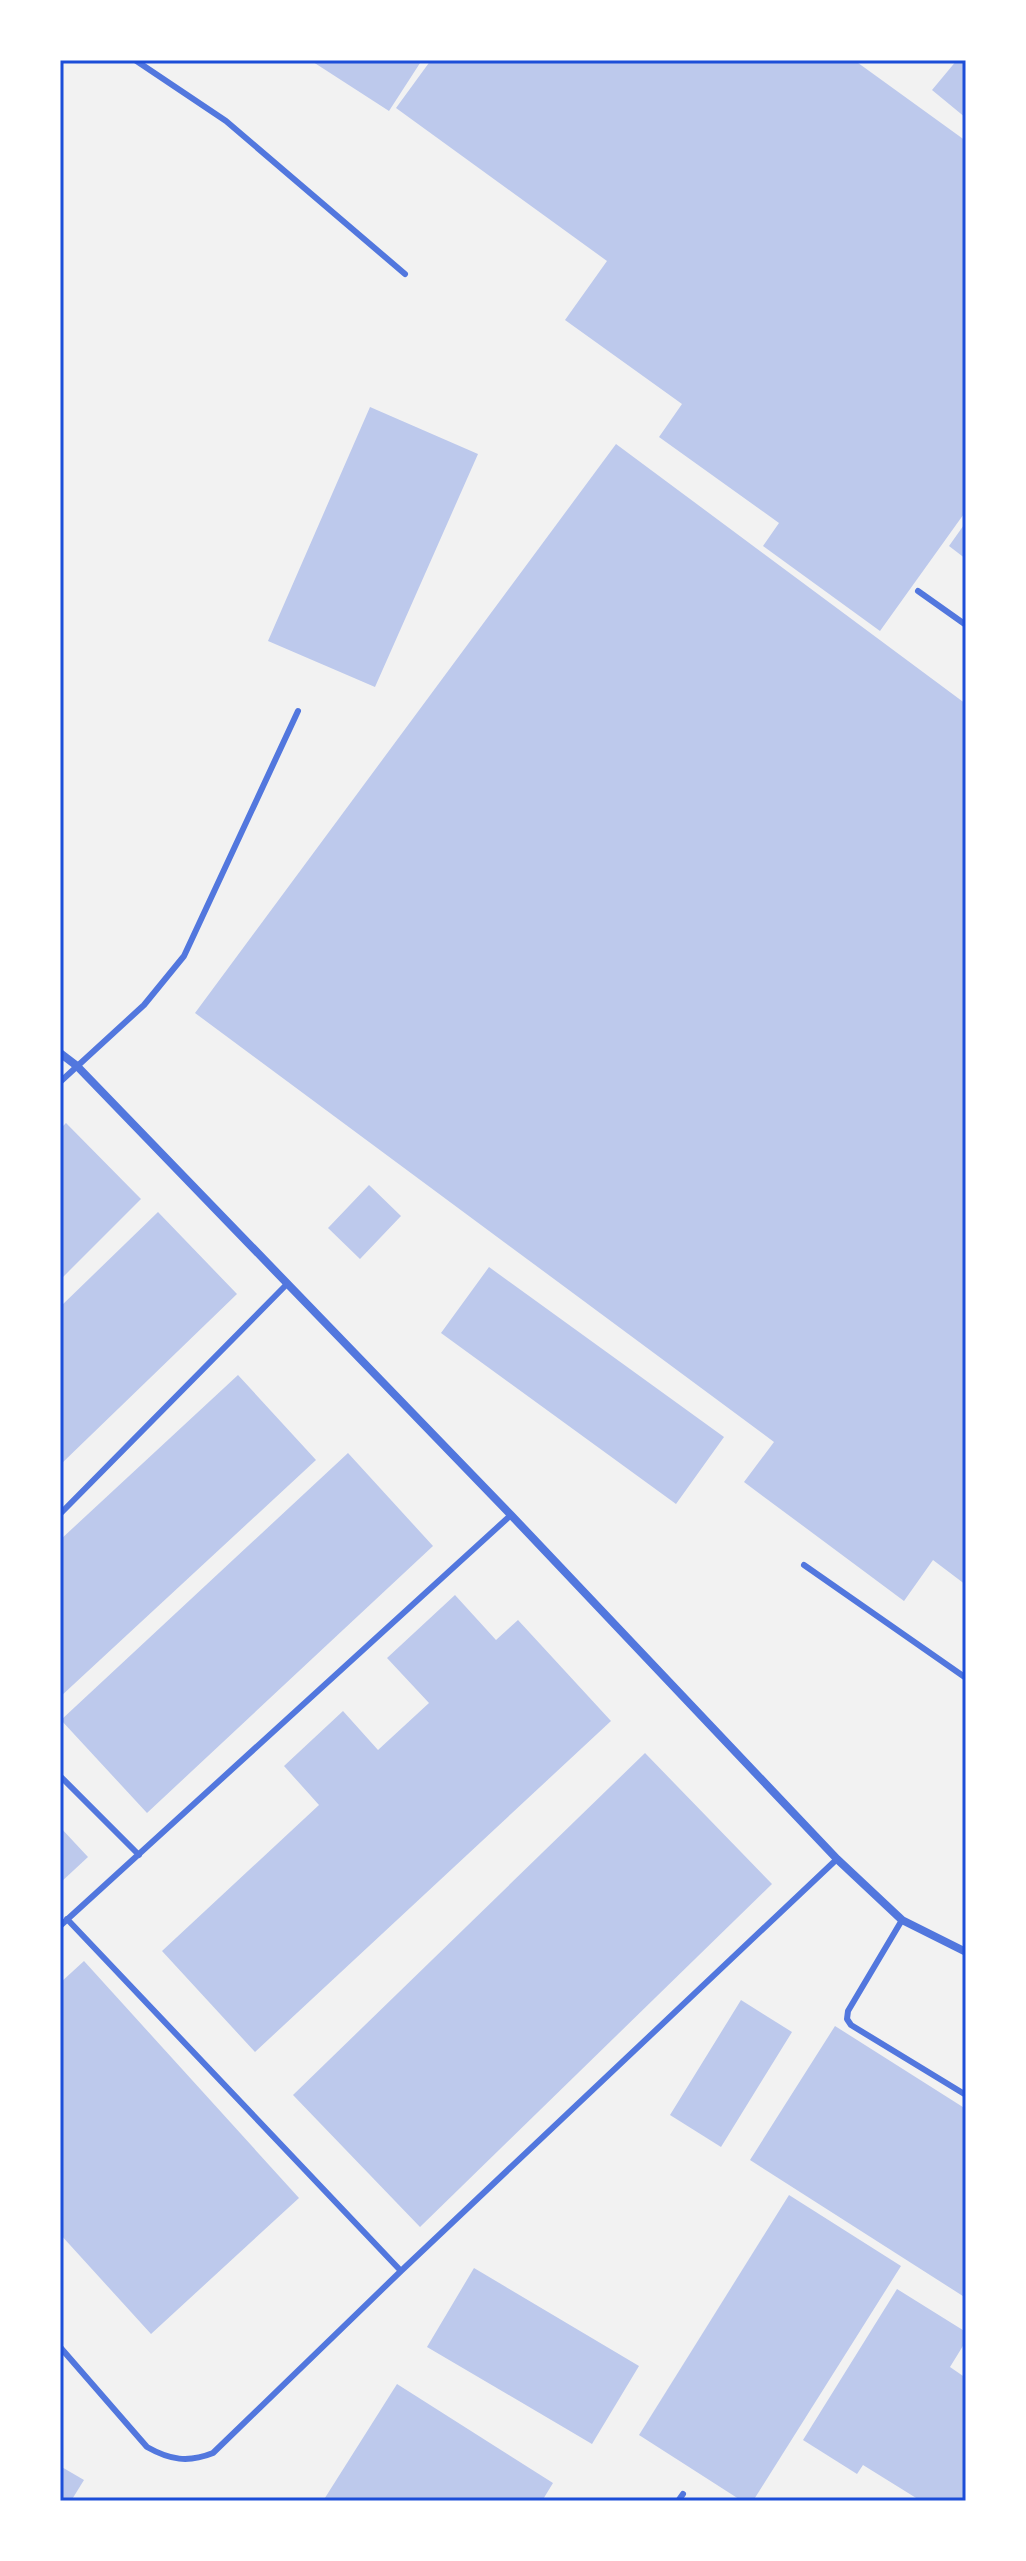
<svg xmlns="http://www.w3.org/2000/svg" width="1026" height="2561" font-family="Barlow,sans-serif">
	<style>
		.building { fill: #bdc9ec }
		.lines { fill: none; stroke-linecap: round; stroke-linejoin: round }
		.service { stroke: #5277de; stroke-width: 6 }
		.minor { stroke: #5277de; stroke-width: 8 }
		.neatline { fill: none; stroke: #1d4ed8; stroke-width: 3 }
	</style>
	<rect width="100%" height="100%" fill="#f2f2f2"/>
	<path class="building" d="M310,60H422L389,111Z
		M431,60H854L966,141V511L880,631L763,546L779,523L659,437L682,404L565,320L607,261L396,108Z
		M957,60H966V118L932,90Z
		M370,407L478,454L375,687L268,641Z
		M616,444L966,704V1585L933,1560L904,1601L744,1482L774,1442L195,1013Z
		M966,522V559L949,546Z
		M66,1123L141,1199L60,1280V1129Z
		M369,1185L401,1216L360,1259L328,1228Z
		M158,1212L237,1294L60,1465V1307Z
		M489,1267L724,1437L676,1504L441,1333Z
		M238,1375L316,1460L60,1697V1540Z
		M348,1453L433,1546L147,1813L61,1720Z
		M455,1595L496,1640L518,1620L611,1721L255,2052L162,1951L319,1805L284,1766L343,1711L378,1750L429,1703L387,1658Z
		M645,1753L772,1884L420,2227L293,2095Z
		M60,1827L88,1857L60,1883Z
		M84,1961L299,2198L151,2334L60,2234V1983Z
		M741,2000L792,2032L721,2147L670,2115Z
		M835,2026L966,2109V2298L750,2160Z
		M789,2195L901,2266L753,2501H742L639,2435Z
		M474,2268L639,2366L592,2444L427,2347Z
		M897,2289L966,2332V2341L950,2367L966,2378V2501H921L863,2465L857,2474L803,2440Z
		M397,2384L553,2483L542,2501H323Z
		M60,2466L84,2480L71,2501H60Z"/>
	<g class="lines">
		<path class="service" d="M135,60L226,121L405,274
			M918,591L966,625
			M60,1082L144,1005L184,956L298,711
			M60,1514L287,1284
			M804,1565L966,1678
			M60,1776L139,1855
			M67,1919L401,2271
			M902,1920L848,2011L847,2019L851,2025L966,2095
			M60,1926L511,1515
			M60,2347L147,2447C170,2460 188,2463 213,2453L401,2271L837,1859
			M678,2501L683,2494"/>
		<path class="minor" d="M60,1053L77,1066L511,1515L837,1859L902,1920L966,1952"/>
	</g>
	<rect width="1026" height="2561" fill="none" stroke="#ffffff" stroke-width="124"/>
	<rect x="62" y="62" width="902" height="2437" class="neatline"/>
</svg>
